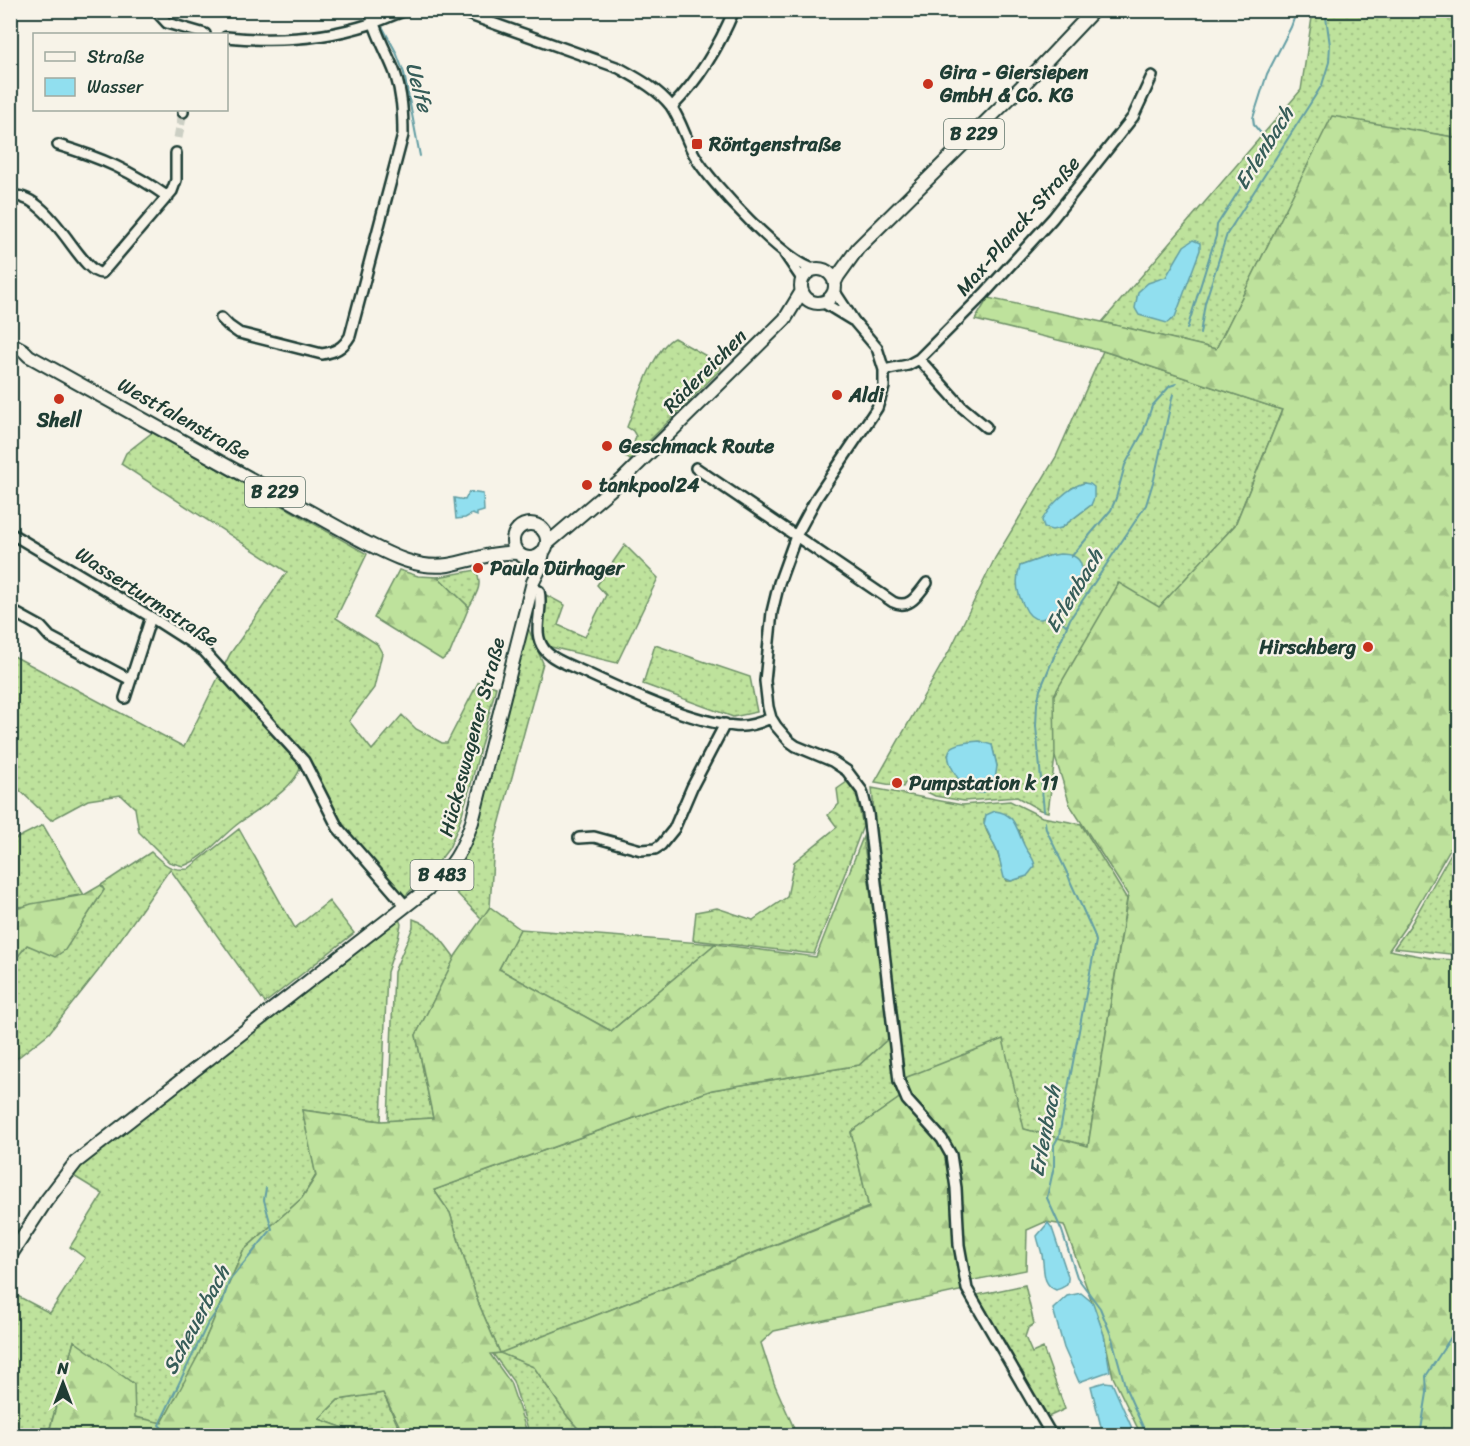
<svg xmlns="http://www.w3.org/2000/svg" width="1470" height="1446" font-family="Sriracha,sans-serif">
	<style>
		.grass { fill: url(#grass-dots); stroke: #6e9068; stroke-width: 1.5; fill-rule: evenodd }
		.forest { fill: url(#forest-firs); stroke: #6e9068; stroke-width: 1.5 }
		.water { fill: #91dfef; stroke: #639ea4; stroke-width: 1.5 }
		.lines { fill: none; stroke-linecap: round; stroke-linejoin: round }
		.stream { stroke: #639ea4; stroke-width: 2 }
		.minor-tunnel { stroke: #cccfc4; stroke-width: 9; stroke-dasharray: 9 4.5; stroke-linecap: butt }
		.minor-casing { stroke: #1f3d34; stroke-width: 14 }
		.major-casing { stroke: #1f3d34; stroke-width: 16 }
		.minor { stroke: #f7f3e8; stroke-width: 9 }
		.major { stroke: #f7f3e8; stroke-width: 12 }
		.poi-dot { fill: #c8321e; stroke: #f7f3e8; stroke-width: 2 }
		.labels { text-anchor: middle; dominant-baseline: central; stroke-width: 4.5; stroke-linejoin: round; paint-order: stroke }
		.shield { fill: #f7f3e8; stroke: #60746a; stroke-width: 1.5 }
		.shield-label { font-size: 18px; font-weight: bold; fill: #1f3d34 }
		.poi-label { font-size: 20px; font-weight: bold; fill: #1f3d34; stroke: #f7f3e8; text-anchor: start }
		.street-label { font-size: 20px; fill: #1f3d34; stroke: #f7f3e8 }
		.water-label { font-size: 21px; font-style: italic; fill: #365d59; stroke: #f7f3e8 }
	</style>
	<defs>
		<pattern id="grass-dots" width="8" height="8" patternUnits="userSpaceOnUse" patternTransform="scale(1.5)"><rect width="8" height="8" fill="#bee29c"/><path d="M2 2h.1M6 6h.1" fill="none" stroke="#a3c387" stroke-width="1.8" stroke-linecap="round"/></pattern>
		<pattern id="forest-firs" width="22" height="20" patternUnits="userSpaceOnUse" patternTransform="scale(1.5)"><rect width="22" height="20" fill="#bee29c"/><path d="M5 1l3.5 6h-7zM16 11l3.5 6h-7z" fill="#a3c387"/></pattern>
	</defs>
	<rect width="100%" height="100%" fill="#f7f3e8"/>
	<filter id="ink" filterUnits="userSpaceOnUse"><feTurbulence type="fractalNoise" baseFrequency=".0167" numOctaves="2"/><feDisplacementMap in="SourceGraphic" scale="12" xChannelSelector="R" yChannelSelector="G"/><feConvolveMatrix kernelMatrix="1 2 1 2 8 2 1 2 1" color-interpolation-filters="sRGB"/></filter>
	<g filter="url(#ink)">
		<path class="grass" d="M1313,11H1459V138L1332,117L1216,349L1102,322L1301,90Z
			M674,338L719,363L721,366V369L630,460L625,456L634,443L636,436L633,431L627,427C636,405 653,348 674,338Z
			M1103,351L1282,410L1235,525L1159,608L1118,583L1055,757L1048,812L1040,810L1017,797L964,801L935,796L927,792V787L919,782L907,779L903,787L875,782L952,646L995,558L1056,457ZM1084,483L1091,505L1061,528L1047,512L1072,488ZM1048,556L1082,572L1061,604L1020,566ZM992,745L997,766L969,789L951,765L948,755Z
			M153,432L367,554L336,618L377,644L382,653L374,688L349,721L372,750L402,715L416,729L442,743H447L479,681L496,687L471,784L458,827L449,848L434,868L405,896L401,895C367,856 325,817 313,765L223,668L230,654L287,572L121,464L126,453Z
			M625,545L658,578L617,663L551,647C537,633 543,612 546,595L565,605L558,625L585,637L606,595L597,585Z
			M476,570C483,585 477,593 469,607L438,577Z
			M528,628L543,663L494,843L490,907L482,919L446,882L460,866L473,840Z
			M655,645L750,677L757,712L733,717L643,684Z
			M10,654L184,747L220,674L301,762C302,784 254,812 239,823C220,837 206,858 183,866L169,862L139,832L135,808L121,795L88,800L51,820L11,782Z
			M847,782L856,794L863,826L814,954L693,940L696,912L717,908L753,920L787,897L794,862L837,827L828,815L839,804L837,789Z
			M872,788L962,805L1010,801L1042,817L1081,824L1127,899L1088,1146L1024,1129L902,1079L879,875ZM984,820L1019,830L1024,847L1030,855L1027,876L1011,881H1007C1002,871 1001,862 997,852C994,841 984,832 984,820Z
			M43,825L84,895C62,895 29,910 11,906V841Z
			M239,829L295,928L329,901L354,933L265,1003L170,869L98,971L49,1033L11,1063L10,965L27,945L40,949L85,919L104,890L101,885L151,852C164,864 170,871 188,869Z
			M1459,839V955L1394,948L1410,926Z
			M399,919L401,924L398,939L387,972L381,1121L302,1110L316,1175L302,1198L243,1251L199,1354L177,1398L161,1423L134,1417L74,1341L48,1435H11L10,1292L50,1313L85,1258L70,1247L103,1194L72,1175L91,1157Z
			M413,919C432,925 444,943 455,958L416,1035L433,1118L388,1121L394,972L413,927Z
			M520,929L715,944L611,1031L499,969Z
			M890,1037L901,1097L851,1132L869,1207L501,1353L534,1367L568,1417L584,1435H530L513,1381L493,1354L500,1353L478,1302L450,1213L434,1190L712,1090L859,1065Z
			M1025,1285L1034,1324L1028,1328L1025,1337L1032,1353L1043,1348L1065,1409L1048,1417L977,1295Z
			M383,1393L402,1435H363L319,1419L338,1400Z"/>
		<path class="forest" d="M1332,116L1459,138V833L1407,924L1389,950L1436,959L1459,960V1435H1141L1113,1377L1104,1335L1064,1225L1045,1222L1027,1230L1026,1270L969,1281L966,1271L957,1163L953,1149L942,1130L912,1101L902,1079L1003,1039L1024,1129L1088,1146L1128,895L1070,805L1055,757L1054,695L1119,583L1159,607L1235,525L1282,410L1103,351L975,320L988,298L1102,322L1216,349Z
			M399,570L418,576L438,577L469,607L450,653L442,660L374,618Z
			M863,837L890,1037L859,1065L712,1090L434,1190L450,1213L478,1302L500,1353L869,1208L851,1132L901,1097L944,1150L949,1168L952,1225L959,1279L964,1290L774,1331L761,1343L774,1383L793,1426L795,1435H584L568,1417L534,1367L500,1353L490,1354L510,1382L528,1435H404L383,1393L338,1400L319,1419L363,1435L48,1436L74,1341L134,1384L135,1417L162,1423L199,1354L243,1251L302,1198L316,1176L302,1110L381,1121L433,1118L416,1035L456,955L490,907L520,929L499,969L611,1031L715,944L816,957Z
			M101,885L104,890L65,950L55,957L27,945L11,965V906L20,908L31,904L84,895Z"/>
		<path class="water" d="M1193,240L1200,243V250L1175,317L1167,323L1139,315L1135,308L1138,292L1148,283L1166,277L1184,246Z
			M1084,483L1090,484L1094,487V498L1091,505L1079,514L1061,528L1052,530L1044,528L1042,520C1050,506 1068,487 1084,483Z
			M469,492L483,494L484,511L477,513V516L472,514L465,518L456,519L454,498L465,500Z
			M1060,554C1111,554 1057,617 1041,619C1032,620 1027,613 1024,606C1016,592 1015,580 1020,566L1048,556Z
			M979,741L992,745L997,766L994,787L982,793C977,793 972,792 968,789C960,783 942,758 951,748C957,742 971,742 979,741Z
			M995,811C1015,813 1017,830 1024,845C1028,854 1034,857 1035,866L1027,876L1011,881L1004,878L998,853L984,824L986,815Z
			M1048,1223L1052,1228L1068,1276C1069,1286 1064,1287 1056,1290C1041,1284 1045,1269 1042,1255C1041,1249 1038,1242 1037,1236Z
			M1081,1293L1093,1303L1104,1335L1110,1371L1079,1382L1064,1348L1053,1309L1067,1296Z
			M1105,1382L1112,1383L1135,1435H1103L1091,1386Z"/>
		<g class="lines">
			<path class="stream" d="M383,28L396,52L404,73L420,156
				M1187,329L1216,236L1217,225L1266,148L1268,142L1254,125L1253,118L1267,74L1291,27L1297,10
				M1200,334L1205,303L1227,234L1322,85L1329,62L1330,45L1325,10
				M1071,557L1111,510L1116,498L1125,465L1143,432L1152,406L1170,386L1176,384
				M1050,611L1067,626
				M1044,811L1036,726L1037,704L1040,690L1070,619L1146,505L1154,479L1173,394
				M1045,822L1046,829L1068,875L1071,883L1094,934L1096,941L1059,1136L1054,1145V1166L1047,1198L1062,1231L1077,1277L1100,1308L1111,1335L1126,1389L1147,1436
				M160,1436L163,1429L159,1425L207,1325L222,1304L229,1281L272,1229L264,1200L266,1188
				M1420,1436L1427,1393L1426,1376L1455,1331L1454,1317L1460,1314"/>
			<path class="minor-tunnel" d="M178,138L183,112"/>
			<defs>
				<path id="minor" d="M155,10L167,23L205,34
					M456,10L619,68C637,78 658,89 671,106C681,121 686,140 695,156C710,183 786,263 814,269
					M226,37C275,42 324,39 370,24C382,20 394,14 406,10
					M672,107C699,79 719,47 734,10
					M183,112V110
					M58,145C102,158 131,171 168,197
					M10,196C51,192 80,274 102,273L172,191L176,180V153
					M785,254L800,276L802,281
					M835,292L854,321L877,348L884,370V387L877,408L817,497L796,536L779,583L772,612L765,681L768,707L771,718L776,726L789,741L796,746L832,761L847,771L862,791L868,814L899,1081L907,1100L942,1139L951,1155L956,1188L959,1245L967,1289L1052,1436
					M824,303L852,320
					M221,318L229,326L239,333L322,354C335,352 343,348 350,336L403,135C403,113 402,94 395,73C387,52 375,33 370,10
					M919,359L962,407L986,427
					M884,370L908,365L919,359L984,294L1053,218L1133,117L1152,76
					M696,468L893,602C910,610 918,594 927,583
					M10,533L151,617L204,651L304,761L338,828L405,905
					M532,588L539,591C544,610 531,632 544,649C551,659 569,665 580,670C623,690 687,721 735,726C747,727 760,723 771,718
					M10,610L41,627L50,637L131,680
					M125,698L151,617
					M579,838L594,837L641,850L655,849L661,845L674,829L692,787L725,724"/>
				<path id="major" d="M801 286a17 17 0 1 1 34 0a17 17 0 1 1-34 0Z
					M835,282L838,276L858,248L1029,79L1094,10
					M10,343L23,350L29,356L359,539C387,553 416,570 448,565C471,561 494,551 518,553
					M513 541a17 17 0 1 1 34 0a17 17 0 1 1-34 0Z
					M548,543L623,479L785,319L802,291
					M10,1256L46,1201L76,1162L430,887C454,866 462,851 472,822L533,582L539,570L543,553"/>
			</defs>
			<use href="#minor" class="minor-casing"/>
			<use href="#major" class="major-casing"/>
			<use href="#minor" class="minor"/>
			<use href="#major" class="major"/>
		</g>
	</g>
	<g class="poi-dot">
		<circle cx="928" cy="84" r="6"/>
		<rect x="691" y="138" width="12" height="12" rx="3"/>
		<circle cx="837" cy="395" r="6"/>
		<circle cx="59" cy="399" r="6"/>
		<circle cx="607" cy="446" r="6"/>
		<circle cx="587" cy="485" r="6"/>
		<circle cx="478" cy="568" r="6"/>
		<circle cx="1368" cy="647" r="6"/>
		<circle cx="897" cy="783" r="6"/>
	</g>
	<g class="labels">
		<g class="shield">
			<rect x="944" y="119" width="60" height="30" rx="4.5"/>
			<rect x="245" y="477" width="60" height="30" rx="4.5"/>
			<rect x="410.5" y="860" width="63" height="30" rx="4.5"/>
		</g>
		<g class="shield-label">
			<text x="974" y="134">B 229</text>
			<text x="275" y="492">B 229</text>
			<text x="442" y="875">B 483</text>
		</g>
		<g class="poi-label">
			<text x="940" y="72">Gira - Giersiepen<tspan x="940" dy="23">GmbH &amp; Co. KG</tspan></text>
			<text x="709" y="144">Röntgenstraße</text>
			<text x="849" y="395">Aldi</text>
			<text x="59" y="420" text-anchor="middle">Shell</text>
			<text x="619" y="446">Geschmack Route</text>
			<text x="599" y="485">tankpool24</text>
			<text x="490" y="568">Paula Dürhager</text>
			<text x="1356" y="647" text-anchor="end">Hirschberg</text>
			<text x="909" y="783">Pumpstation k 11</text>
		</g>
		<g class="street-label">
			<text transform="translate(1018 226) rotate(-49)">Max-Planck-Straße</text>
			<text transform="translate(705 371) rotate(-45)">Rädereichen</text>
			<text transform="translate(184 419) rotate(29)">Westfalenstraße</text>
			<text transform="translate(147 597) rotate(33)">Wasserturmstraße</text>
			<text transform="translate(472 737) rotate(-75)">Hückeswagener Straße</text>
		</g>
		<g class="water-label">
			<text transform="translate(419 87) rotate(75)">Uelfe</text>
			<text transform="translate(1264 148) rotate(-58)">Erlenbach</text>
			<text transform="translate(1074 591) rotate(-59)">Erlenbach</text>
			<text transform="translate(1045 1131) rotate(-79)">Erlenbach</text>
			<text transform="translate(196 1320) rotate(-62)">Scheuerbach</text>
		</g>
	</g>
	<rect width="1470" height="1446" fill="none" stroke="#f7f3e8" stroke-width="36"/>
	<rect x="18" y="18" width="1434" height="1410" fill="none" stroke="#1f3d34" stroke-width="2" filter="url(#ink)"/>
	<rect x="33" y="33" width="195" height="78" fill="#f7f3e8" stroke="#a1aaa0" stroke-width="1.5"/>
	<rect x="45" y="52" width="30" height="9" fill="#f7f3e8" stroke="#a1aaa0" stroke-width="1.5"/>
	<text x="87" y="63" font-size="18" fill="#1f3d34">Straße</text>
	<rect x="45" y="78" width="30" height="18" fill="#91dfef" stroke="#a1aaa0" stroke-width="1.5"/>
	<text x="87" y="93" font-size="18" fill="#1f3d34">Wasser</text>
	<g transform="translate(63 1383)" stroke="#f7f3e8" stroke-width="4.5" paint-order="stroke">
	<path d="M0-4.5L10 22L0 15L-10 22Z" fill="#1f3d34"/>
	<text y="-9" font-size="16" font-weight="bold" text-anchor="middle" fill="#1f3d34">N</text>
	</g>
</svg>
